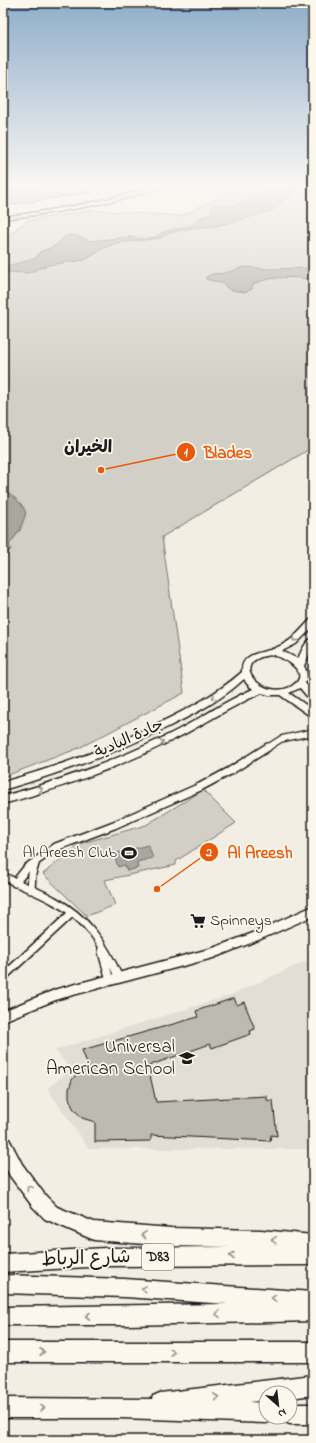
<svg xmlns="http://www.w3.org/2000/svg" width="316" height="1443" font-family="'Indie Flower','Playpen Sans Arabic',sans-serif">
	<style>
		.built { fill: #e2ded5 }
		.green { fill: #d2cfc6; stroke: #777671 }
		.water { fill: #a9a6a0; stroke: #716f6b }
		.building { fill: #bdbab1; stroke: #1c1c1c }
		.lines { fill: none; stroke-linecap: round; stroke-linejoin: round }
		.street-far1-casing { stroke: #1c1c1c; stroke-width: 8 }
		.street-casing { stroke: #1c1c1c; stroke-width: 10 }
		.secondary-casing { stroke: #1c1c1c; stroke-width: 3 }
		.highway-casing { stroke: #1c1c1c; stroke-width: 3 }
		.street-far1 { stroke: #fbf7ec; stroke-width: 5.5 }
		.street { stroke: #fbf7ec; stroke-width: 7 }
		.secondary { fill: #fbf7ec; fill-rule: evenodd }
		.highway { fill: #fbf7ec; fill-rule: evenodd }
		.oneway { stroke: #97948e }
		.labels { text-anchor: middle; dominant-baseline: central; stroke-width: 3.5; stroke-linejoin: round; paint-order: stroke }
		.shield { fill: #fbf7ec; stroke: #5f5e5a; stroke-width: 1 }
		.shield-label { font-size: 15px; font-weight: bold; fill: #1c1c1c }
		.street-label { font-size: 16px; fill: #1c1c1c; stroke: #fbf7ec }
		.poi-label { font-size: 16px; fill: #1c1c1c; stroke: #fbf7ec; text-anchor: end }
		.far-district-label { font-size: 17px; font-weight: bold; fill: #1c1c1c; stroke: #fbf7ec }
		.near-poi-label { font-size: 19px; fill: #1c1c1c; stroke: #fbf7ec; text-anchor: end }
		.near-street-label { font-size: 19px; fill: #1c1c1c; stroke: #fbf7ec }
		.leader { fill: none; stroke: #e8590c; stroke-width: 1.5 }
		.callout-dot { fill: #e8590c; stroke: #fbf7ec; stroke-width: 1.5 }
		.mark-label { font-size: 12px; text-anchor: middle; font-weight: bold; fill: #fff }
		.callout-label { font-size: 17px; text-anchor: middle; font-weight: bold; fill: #e8590c; stroke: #fbf7ec; stroke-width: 3.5; stroke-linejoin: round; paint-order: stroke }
	</style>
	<rect width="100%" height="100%" fill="#f2eee4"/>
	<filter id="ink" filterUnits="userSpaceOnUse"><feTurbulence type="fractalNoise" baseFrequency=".025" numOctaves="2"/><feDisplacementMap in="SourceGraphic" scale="8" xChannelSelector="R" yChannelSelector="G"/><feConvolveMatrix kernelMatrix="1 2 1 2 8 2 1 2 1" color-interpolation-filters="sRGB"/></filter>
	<g filter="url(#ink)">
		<path class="built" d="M313,958V1149H89L47,1088L63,1076L68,1066L55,1050L231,995Z"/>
		<path class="green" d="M242,185H313V447L162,537L184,693L79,748L3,777V240L26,221L93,210L182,216Z
			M203,790L236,823L176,861V865L105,880L115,905L87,916L43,874L79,844L146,825Z"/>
		<path class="water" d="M261,185H313V188L293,191L290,196L280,202L277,207L271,211L237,221L215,226L192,228L169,233L161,238L116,243L106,247L85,260L48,265L28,273L8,272L3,274V271L8,266L36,258L40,252L57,245L63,238L69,235L77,236L90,241L130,237L144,239L156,237L163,232L193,225L196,224L197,219L211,213L212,207L214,205H236L259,194L262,192Z
			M244,267L269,269L313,268V280C293,276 272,276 253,284L252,289L245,292L230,290L221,283L206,279V277L212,274L225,273Z
			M3,490C13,496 22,502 26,513L20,530L9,545L11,549L3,560Z
			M148,845L153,858L137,862L138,868L127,871L125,865L118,867L114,854Z"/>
		<path class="building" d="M51,185H85L92,192L3,206V191Z
			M234,998L237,1005L244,1002L255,1029L250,1031L251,1034L212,1048L210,1044L148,1066L156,1102L267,1096V1100L273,1101L277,1136L271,1135L270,1141L151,1135V1141L95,1142V1122L82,1118L73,1108L69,1098V1089L72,1080L78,1072L88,1066L82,1050L198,1017L196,1011Z"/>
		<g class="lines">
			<defs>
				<path id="street-far1" d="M267,748L281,739L313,732"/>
				<path id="street" d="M3,876C19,885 37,891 53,900C87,918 104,944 119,978
					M15,883L28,867L56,847L114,825L200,787L230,771L268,747
					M31,890L32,874L36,861
					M102,945V952L110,980
					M3,977L72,913"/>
				<path id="secondary" d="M160,185H165C156,190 143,193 133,196C91,207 47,214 3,219V217C56,210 108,201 160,185Z
					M313,619V627L296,644L282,651L298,659C301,652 305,641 313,638C313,648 308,657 304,666C307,672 308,676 305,683L313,692V701L310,700L300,688L289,693L313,710V718L280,695H269L262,693C231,706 203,725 173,740C119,767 62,788 3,804V796C60,781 115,761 168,735C197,721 223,702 253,689L247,684L244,679C223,699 196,713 170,726C116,753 61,773 3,790V782C57,767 109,748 159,723C188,709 217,694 242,672C241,655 257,653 270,650C276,648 285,644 290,640C297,635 304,626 310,620ZM273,655C286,658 314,675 290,687C264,699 232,667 261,657C264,656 269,655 273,655Z
					M313,906V916L261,939L213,958L58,999L3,1021V1011L57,989L213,948L253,933Z"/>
				<path id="highway" d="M3,1137L9,1139L22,1164L45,1195L57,1207L94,1222L171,1228L261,1230L313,1235V1265L105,1266L3,1272V1254L105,1248L230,1247L171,1246L94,1240L45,1219L33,1207L10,1176L3,1163Z
					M3,1275L125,1279L313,1292V1321L127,1325H3V1307L227,1304L125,1297L3,1293Z
					M3,1342H313V1362H3Z
					M313,1375V1395L290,1398V1393H266V1400L249,1402L266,1403V1417H274L273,1420L266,1423L121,1418H3V1398L152,1399L153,1396L160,1393Z
					M290,1404H313V1424H290L283,1421L281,1417H290Z"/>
			</defs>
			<use href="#street-far1" class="street-far1-casing"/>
			<use href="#street" class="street-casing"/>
			<use href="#secondary" class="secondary-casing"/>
			<use href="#highway" class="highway-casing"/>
			<use href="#street-far1" class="street-far1"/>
			<use href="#street" class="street"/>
			<use href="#secondary" class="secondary"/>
			<use href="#highway" class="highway"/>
		</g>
		<defs><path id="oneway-chevron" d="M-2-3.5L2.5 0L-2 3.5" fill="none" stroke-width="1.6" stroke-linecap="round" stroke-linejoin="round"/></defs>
		<g class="oneway">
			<use href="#oneway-chevron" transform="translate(295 639) rotate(139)"/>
			<use href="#oneway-chevron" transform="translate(214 698) rotate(150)"/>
			<use href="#oneway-chevron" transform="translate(161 742) rotate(-26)"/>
			<use href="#oneway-chevron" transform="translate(40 789) rotate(-17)"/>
			<use href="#oneway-chevron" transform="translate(29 1188) rotate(-127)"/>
			<use href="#oneway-chevron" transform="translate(144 1235) rotate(-175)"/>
			<use href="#oneway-chevron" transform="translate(274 1240) rotate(-175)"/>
			<use href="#oneway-chevron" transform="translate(232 1256) rotate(180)"/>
			<use href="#oneway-chevron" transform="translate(144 1289) rotate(-176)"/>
			<use href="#oneway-chevron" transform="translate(274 1298) rotate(-176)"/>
			<use href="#oneway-chevron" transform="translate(218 1314) rotate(179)"/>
			<use href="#oneway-chevron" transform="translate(88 1316) rotate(180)"/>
			<use href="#oneway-chevron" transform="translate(42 1352)"/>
			<use href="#oneway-chevron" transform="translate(172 1352)"/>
			<use href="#oneway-chevron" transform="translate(216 1397) rotate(-7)"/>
			<use href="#oneway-chevron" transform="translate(42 1408)"/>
		</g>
	</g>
	<linearGradient id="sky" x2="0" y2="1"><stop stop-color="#8faecb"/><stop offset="0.48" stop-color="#f9f7f3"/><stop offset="1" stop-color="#f9f7f3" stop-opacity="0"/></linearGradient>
	<rect width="316" height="387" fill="url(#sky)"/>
	<defs>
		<symbol id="stadium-bare" viewBox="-9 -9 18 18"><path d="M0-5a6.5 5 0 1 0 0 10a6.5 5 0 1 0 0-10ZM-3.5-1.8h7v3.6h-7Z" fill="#1c1c1c" stroke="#fbf7ec" stroke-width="2.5" paint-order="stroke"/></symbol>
		<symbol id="supermarket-bare" viewBox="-9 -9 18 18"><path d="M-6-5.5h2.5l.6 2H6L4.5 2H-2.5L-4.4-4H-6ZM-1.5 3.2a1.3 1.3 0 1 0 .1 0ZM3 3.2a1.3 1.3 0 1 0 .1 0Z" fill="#1c1c1c" stroke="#fbf7ec" stroke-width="2.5" paint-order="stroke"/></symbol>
		<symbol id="school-bare" viewBox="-9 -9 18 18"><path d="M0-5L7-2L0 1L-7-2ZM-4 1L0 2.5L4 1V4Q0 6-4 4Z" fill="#1c1c1c" stroke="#fbf7ec" stroke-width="2.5" paint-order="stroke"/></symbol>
	</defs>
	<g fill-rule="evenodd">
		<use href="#stadium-bare" x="118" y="842" width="22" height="22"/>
		<use href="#supermarket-bare" x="187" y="910" width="22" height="22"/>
		<use href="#school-bare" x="176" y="1047" width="22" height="22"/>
	</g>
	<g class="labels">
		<rect class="shield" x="142" y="1244" width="32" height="26" rx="3"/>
		<g class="shield-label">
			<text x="158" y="1257">D83</text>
		</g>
		<g class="street-label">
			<text transform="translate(129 739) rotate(-24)">جادة البادية</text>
		</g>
		<g class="poi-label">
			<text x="117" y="853">Al Areesh Club</text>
			<text x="210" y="921" text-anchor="start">Spinneys</text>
		</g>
		<g class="far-district-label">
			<text x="88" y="447">الخيران</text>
		</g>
		<g class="near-poi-label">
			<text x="175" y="1047">Universal<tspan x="175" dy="22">American School</tspan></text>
		</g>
		<g class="near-street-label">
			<text transform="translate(86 1259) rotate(-2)">شارع الرباط</text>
		</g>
	</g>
	<path class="leader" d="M101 470L186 452M157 889L209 852"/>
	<g class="callout-dot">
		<circle cx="101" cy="470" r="4"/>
		<circle cx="157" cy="889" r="4"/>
		<circle cx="186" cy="452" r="10"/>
		<circle cx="209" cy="852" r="10"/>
	</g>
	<g class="mark-label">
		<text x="186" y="456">1</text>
		<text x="209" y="856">2</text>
	</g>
	<g class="callout-label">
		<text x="228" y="458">Blades</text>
		<text x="260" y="858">Al Areesh</text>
	</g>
	<rect width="316" height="1443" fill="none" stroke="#fbf7ec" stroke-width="16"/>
	<rect x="8" y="8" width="300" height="1427" fill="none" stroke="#1c1c1c" stroke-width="1.5" filter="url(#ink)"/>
	<g transform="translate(278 1405) rotate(152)"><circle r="19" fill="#fbf7ec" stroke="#a29f99"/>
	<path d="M0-3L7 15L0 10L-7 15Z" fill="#1c1c1c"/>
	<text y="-6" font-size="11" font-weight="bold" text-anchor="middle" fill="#1c1c1c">N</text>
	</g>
</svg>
